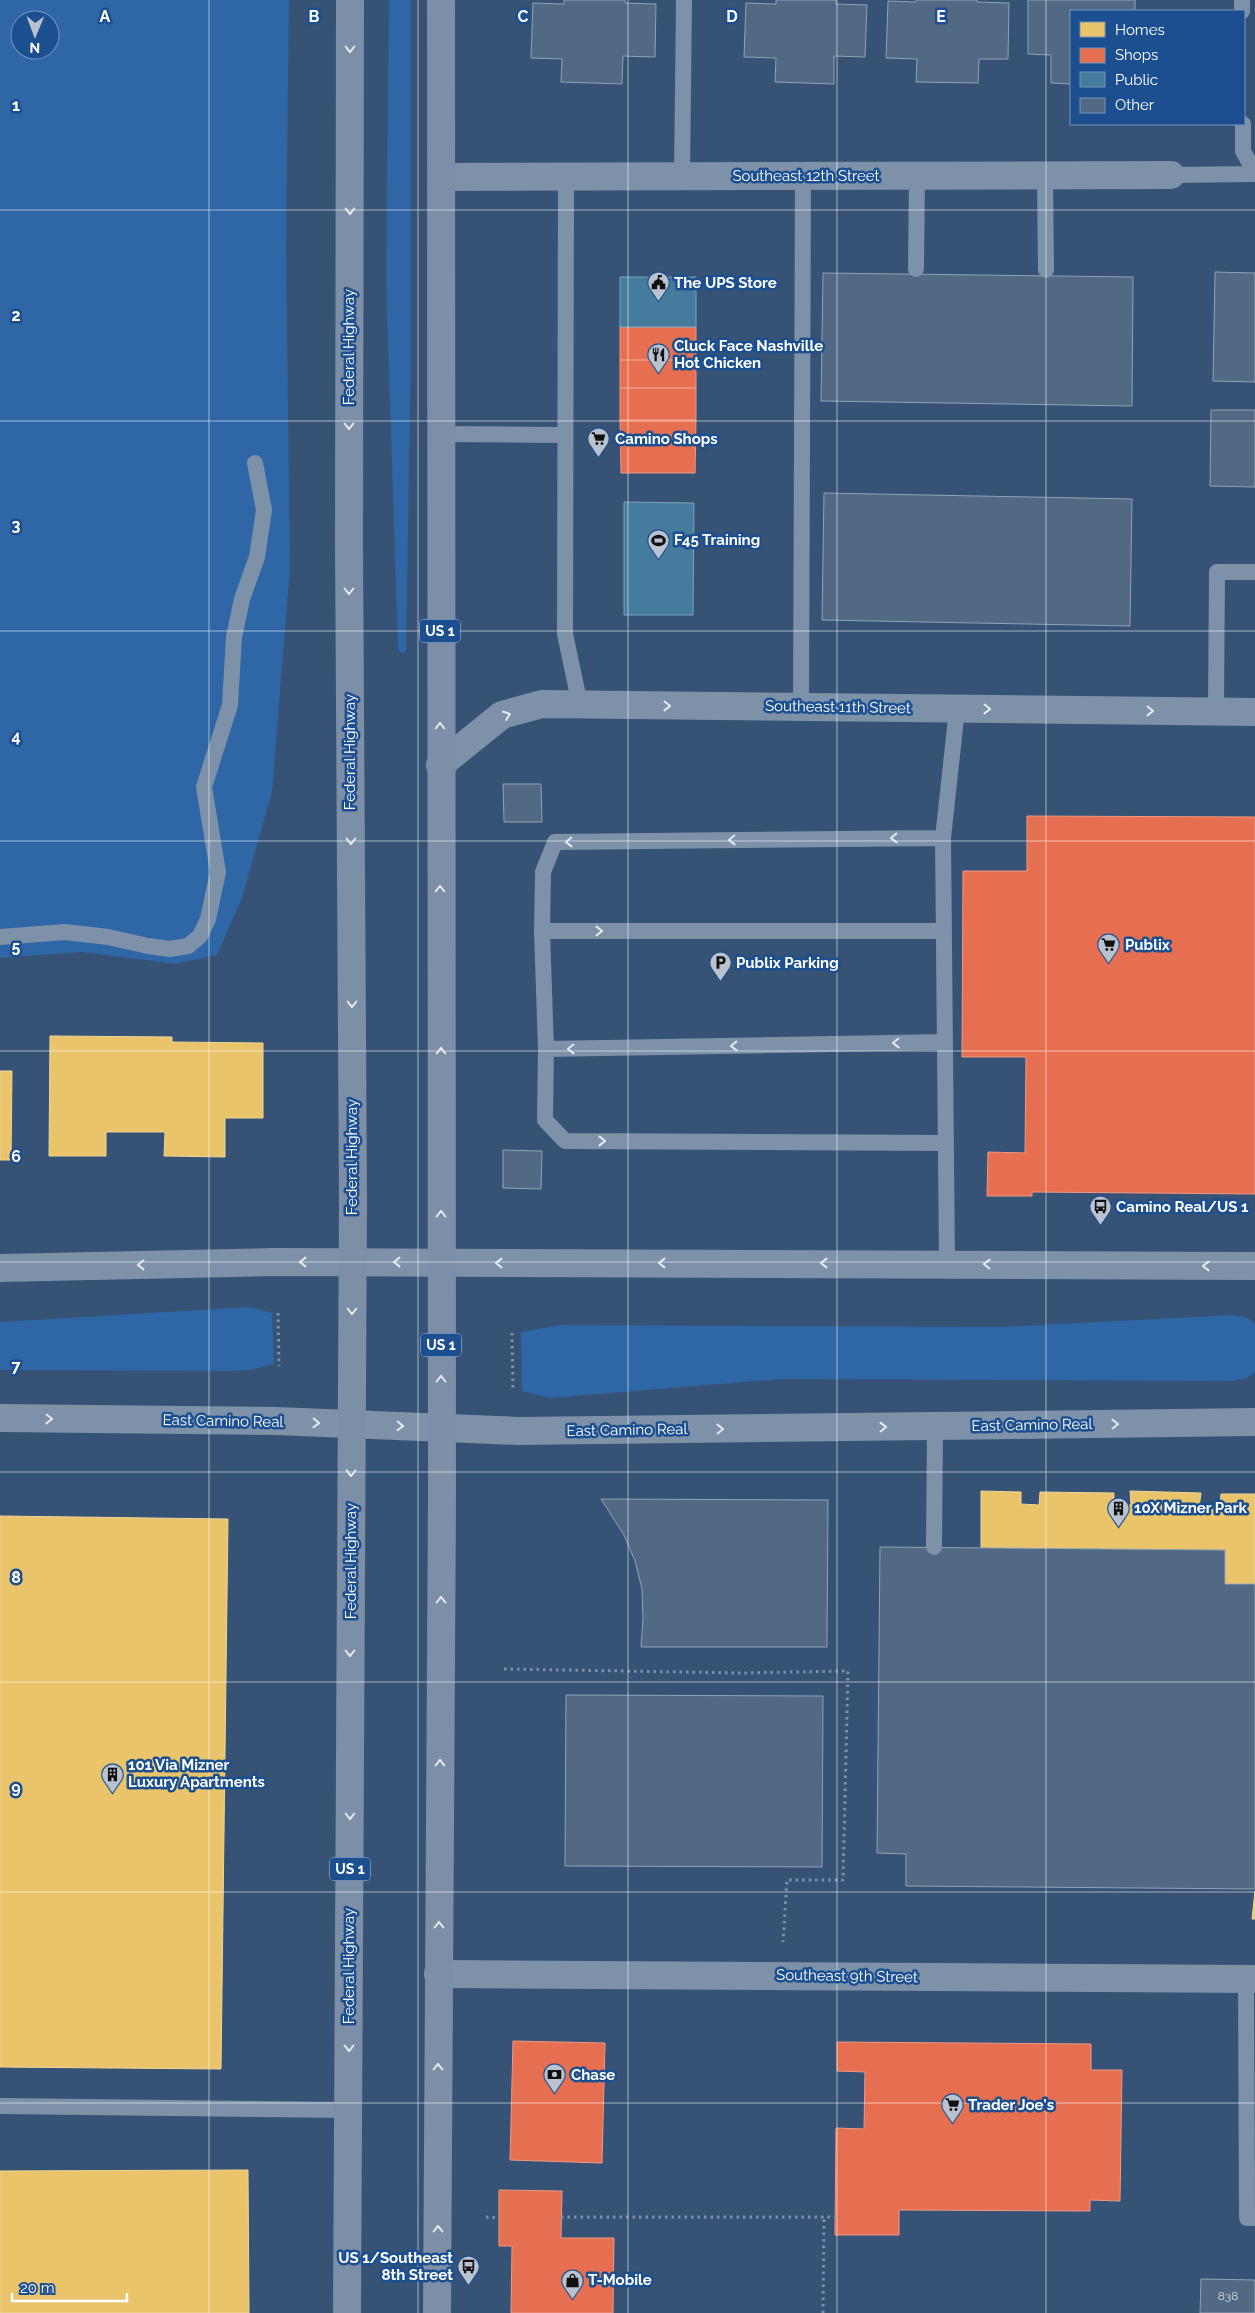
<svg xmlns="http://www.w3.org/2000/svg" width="1255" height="2313" font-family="Raleway,sans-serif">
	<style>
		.green { fill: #2f66a5; fill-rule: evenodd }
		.homes { fill: #e9c46a; stroke: #f0d697 }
		.shops { fill: #e76f51; stroke: #ee9a85 }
		.public { fill: #457b9d; stroke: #7da3ba }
		.building { fill: #526984; stroke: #92a2b6 }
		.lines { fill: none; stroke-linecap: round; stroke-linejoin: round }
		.path { stroke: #7d92a8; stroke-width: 3; stroke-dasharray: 2.5 4; stroke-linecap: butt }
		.service { stroke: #7d92a8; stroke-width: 16 }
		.minor { stroke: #7d92a8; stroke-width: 28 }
		.tertiary { stroke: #7d92a8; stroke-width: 28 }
		.primary { stroke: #7d8ea7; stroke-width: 28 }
		.oneway { stroke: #e5e8ed }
		.oneway2 { stroke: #e5e9ee }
		.grid { fill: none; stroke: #fff; stroke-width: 1; stroke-opacity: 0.55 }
		.labels { text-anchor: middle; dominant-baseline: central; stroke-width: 5; stroke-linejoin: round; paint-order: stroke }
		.number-label { font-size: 12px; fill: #d4dae0 }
		.shield { fill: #1b4f8f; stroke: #bbcadd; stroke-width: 1 }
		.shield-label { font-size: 14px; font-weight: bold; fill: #fff }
		.street-label { font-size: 15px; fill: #fff; stroke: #1b4f8f }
		.poi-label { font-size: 15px; font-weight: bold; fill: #fff; stroke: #1b4f8f; text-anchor: start }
		.grid-label { font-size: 16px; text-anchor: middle; font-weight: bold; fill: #fff; stroke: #1b4f8f; stroke-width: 5; stroke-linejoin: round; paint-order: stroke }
	</style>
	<rect width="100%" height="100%" fill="#365274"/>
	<path class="green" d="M0,0H289L286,248L290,567L272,792L242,898L217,955L176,964L82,952L0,958ZM20,20H50V50H20Z
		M389,0H411V353L406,651L403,653L400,652L398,648L386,282Z
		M250,1307L272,1313L274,1364L251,1370L228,1371L0,1370V1322Z
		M1233,1315L1247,1317L1255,1325V1372L1247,1378L1231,1381L780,1379L550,1398L522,1391L521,1332L561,1325L1002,1327Z"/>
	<path class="homes" d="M50,1036L172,1037V1042L263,1043V1118H225V1157L164,1156L165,1132H106V1156H49Z
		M0,1071H12L11,1160H0Z
		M981,1491L1021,1492V1504L1039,1505L1040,1492L1114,1493V1505H1131L1130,1491L1201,1493L1199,1507L1220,1506L1221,1494H1255V1584H1225V1550L981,1548Z
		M0,1516L228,1519L221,2069L0,2067Z
		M1255,1891V1919H1252Z
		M248,2170L249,2313H0V2171Z"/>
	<path class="shops" d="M620,327H696V360H620Z
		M620,360H696V388H620Z
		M620,388H696V420H620Z
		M620,420H696L695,473H621Z
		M1027,816L1255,817V1194L1032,1192V1196H987L988,1152L1025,1153L1026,1057H962L963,871H1027Z
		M513,2041L605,2043L602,2163L510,2160Z
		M837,2042L1091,2044V2070H1122L1120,2201L1090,2200V2211L899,2210V2235H835L836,2128L864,2129L865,2072L837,2071Z
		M499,2190L562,2191L561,2238H614L613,2313H511L512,2246H499Z"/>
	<path class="public" d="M620,277H696V327H620Z
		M624,502L694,503L693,615H624Z"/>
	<path class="building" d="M564,0H625V3L656,4L655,57L623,56L622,84L561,82L562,59L531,58L533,3L564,4Z
		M776,0H836V4L867,5L865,57L834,56V84L775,82L776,58L744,57L746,3L776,4Z
		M916,0H977V2L1009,3L1008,59H979L978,83L916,82L917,59L886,58L888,1L916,2Z
		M1028,0H1135V11H1071V84L1051,83V55L1028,54Z
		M1215,272L1255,273V382L1213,381Z
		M823,273L1133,277L1132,406L821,401Z
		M1211,410H1255V487L1210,486Z
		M824,493L1132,499L1130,626L822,620Z
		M503,784H541L542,822H504Z
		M503,1150L542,1151L541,1189L503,1188Z
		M601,1499L828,1500L827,1647H641L643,1619L642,1589L635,1561L624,1535Z
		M880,1547L1225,1550V1584H1255V1889L906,1886V1854L877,1853Z
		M566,1695L823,1696L822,1867L565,1866Z
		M1201,2279L1255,2280V2313H1200Z"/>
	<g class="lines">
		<path class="path" d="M278,1313L279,1366
			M512,1333L513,1390
			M504,1669L741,1673L848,1671L843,1880H787L783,1942
			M486,2217L499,2218
			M561,2217H836
			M823,2313L824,2217"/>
		<path class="service" d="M1242,0V11
			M1243,124V151L1255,173
			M1045,175L1046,270
			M1171,175L1255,174
			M566,176L565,634L580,705
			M682,176L684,0
			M916,269L917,175
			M441,434L565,435
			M801,707L803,176
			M1216,711L1217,572H1255
			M943,838L555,842L543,872L542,931H944
			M542,931L546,1049
			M0,937L65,932L108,937L148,946L170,949L188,946L200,936L208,919L218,872L204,787L230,705L234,637L242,599L257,557L264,510L255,463
			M945,1042L546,1049L545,1120L565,1141L945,1143
			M947,1264L943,838L957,709
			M934,1547L935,1427
			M1246,1979L1247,2218H1255
			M0,2106L349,2110"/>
		<path class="minor" d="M441,177L1171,175
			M440,765L502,715L542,704L1255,712
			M438,1974L1255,1979"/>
		<path class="tertiary" d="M0,1268L277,1262L1255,1266
			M0,1418L276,1421L519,1431L1255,1422"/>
		<path class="primary" d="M347,2313L353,1201L349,542L350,0
			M437,2313L442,1497L441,0"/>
	</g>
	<defs><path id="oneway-chevron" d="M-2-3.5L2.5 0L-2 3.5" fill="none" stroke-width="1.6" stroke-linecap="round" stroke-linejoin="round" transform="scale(1.25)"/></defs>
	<g class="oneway">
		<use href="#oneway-chevron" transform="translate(350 49) rotate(90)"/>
		<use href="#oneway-chevron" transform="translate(350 211) rotate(90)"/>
		<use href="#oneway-chevron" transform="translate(349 426) rotate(90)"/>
		<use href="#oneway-chevron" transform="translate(349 591) rotate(90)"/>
		<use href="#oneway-chevron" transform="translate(440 726) rotate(-90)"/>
		<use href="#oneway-chevron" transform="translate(351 841) rotate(90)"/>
		<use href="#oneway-chevron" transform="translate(440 889) rotate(-90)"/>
		<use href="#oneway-chevron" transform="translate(352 1004) rotate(90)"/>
		<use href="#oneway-chevron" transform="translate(441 1051) rotate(-90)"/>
		<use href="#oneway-chevron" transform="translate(441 1214) rotate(-90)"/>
		<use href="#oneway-chevron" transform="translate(352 1311) rotate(90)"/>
		<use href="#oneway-chevron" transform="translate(441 1379) rotate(-90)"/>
		<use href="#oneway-chevron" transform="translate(351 1473) rotate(91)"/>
		<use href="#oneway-chevron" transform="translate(441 1600) rotate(-90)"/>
		<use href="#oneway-chevron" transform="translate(350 1653) rotate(90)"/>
		<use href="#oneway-chevron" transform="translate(440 1763) rotate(-90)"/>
		<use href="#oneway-chevron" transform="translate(350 1816) rotate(90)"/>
		<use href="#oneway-chevron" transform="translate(439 1925) rotate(-90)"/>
		<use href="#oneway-chevron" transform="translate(349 2048) rotate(90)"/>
		<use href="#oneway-chevron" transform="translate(438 2067) rotate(-90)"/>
		<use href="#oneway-chevron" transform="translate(438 2229) rotate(-90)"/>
	</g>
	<g class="oneway2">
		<use href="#oneway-chevron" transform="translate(667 706) rotate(1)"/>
		<use href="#oneway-chevron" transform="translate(987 709) rotate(1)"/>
		<use href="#oneway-chevron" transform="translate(1150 711) rotate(1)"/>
		<use href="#oneway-chevron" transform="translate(507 715) rotate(-21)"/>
		<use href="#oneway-chevron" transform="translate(894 838) rotate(179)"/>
		<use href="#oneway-chevron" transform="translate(732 840) rotate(179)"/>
		<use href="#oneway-chevron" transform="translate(569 842) rotate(179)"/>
		<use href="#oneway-chevron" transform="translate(599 931)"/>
		<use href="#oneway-chevron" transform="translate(896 1043) rotate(179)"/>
		<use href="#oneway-chevron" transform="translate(734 1046) rotate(179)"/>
		<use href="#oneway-chevron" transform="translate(571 1049) rotate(179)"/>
		<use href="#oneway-chevron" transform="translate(602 1141)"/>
		<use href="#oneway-chevron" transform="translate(303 1262) rotate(-180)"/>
		<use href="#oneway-chevron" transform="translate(397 1262) rotate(-180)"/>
		<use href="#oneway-chevron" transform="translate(499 1263) rotate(180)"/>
		<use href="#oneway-chevron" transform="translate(662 1263) rotate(-180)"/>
		<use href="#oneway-chevron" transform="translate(824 1263) rotate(-180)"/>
		<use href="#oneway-chevron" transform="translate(987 1264) rotate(-179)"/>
		<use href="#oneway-chevron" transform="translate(141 1265) rotate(179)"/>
		<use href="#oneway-chevron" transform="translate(1206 1266) rotate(-180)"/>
		<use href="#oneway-chevron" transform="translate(49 1419) rotate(1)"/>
		<use href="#oneway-chevron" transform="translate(316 1423) rotate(2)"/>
		<use href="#oneway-chevron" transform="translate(1115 1424) rotate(-1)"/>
		<use href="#oneway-chevron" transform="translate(400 1426) rotate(2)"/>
		<use href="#oneway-chevron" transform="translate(883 1427) rotate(-1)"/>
		<use href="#oneway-chevron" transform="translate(720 1429) rotate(-1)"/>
	</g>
	<path class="grid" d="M209,0V2313M418,0V2313M628,0V2313M837,0V2313M1046,0V2313M0,210H1255M0,421H1255M0,631H1255M0,841H1255M0,1051H1255M0,1262H1255M0,1472H1255M0,1682H1255M0,1892H1255M0,2103H1255"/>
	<defs>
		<symbol id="civic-pin" viewBox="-11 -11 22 30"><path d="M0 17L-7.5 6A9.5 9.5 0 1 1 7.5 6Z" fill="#b9c2ce" stroke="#1b4f8f"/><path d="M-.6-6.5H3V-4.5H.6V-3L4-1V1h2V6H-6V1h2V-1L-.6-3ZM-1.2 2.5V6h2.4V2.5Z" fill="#111"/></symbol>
		<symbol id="restaurant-pin" viewBox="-11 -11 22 30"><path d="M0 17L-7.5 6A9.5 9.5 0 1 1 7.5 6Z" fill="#b9c2ce" stroke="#1b4f8f"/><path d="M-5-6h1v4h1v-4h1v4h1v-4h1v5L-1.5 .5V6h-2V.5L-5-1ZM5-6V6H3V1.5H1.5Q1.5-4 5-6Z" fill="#111"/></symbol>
		<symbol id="supermarket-pin" viewBox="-11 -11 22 30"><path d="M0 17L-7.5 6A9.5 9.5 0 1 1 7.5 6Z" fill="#b9c2ce" stroke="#1b4f8f"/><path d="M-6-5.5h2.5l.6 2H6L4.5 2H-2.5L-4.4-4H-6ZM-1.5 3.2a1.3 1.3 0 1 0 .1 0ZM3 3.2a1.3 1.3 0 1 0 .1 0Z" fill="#111"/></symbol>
		<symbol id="stadium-pin" viewBox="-11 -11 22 30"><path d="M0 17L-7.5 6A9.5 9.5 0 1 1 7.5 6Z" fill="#b9c2ce" stroke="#1b4f8f"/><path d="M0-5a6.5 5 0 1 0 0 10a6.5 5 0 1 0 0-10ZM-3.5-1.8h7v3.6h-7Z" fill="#111"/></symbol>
		<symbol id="parking-pin" viewBox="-11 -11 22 30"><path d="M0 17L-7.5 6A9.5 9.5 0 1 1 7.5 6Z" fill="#b9c2ce" stroke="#1b4f8f"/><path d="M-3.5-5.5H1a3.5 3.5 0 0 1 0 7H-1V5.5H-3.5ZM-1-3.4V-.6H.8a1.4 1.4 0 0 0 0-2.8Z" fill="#111"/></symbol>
		<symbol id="bus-pin" viewBox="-11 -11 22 30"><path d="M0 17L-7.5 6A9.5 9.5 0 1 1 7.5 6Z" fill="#b9c2ce" stroke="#1b4f8f"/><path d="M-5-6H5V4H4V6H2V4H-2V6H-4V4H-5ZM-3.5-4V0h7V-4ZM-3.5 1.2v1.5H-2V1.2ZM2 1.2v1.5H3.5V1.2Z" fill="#111"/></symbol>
		<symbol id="building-pin" viewBox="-11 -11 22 30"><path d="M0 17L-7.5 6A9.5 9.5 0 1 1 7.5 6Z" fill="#b9c2ce" stroke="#1b4f8f"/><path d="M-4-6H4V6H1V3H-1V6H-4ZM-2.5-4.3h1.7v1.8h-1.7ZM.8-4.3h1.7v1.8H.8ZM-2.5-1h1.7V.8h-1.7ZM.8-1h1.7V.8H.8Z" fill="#111"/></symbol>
		<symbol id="bank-pin" viewBox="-11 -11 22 30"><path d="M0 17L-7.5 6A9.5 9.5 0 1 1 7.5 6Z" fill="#b9c2ce" stroke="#1b4f8f"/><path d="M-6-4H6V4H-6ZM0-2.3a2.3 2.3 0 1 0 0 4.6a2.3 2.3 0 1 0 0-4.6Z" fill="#111"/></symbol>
		<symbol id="shop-pin" viewBox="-11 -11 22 30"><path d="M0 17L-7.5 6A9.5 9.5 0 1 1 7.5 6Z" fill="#b9c2ce" stroke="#1b4f8f"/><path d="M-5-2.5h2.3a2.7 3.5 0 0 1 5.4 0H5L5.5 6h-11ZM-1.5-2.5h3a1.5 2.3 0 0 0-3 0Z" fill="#111"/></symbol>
	</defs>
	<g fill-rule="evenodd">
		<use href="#civic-pin" x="646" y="270" width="25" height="34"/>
		<use href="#restaurant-pin" x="646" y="342" width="25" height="34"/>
		<use href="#supermarket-pin" x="586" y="426" width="25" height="34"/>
		<use href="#stadium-pin" x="646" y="528" width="25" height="34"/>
		<use href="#supermarket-pin" x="1096" y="932" width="25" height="34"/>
		<use href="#parking-pin" x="708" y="950" width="25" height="34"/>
		<use href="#bus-pin" x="1088" y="1194" width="25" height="34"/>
		<use href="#building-pin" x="1106" y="1496" width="25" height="34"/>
		<use href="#building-pin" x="100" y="1762" width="25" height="34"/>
		<use href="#bank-pin" x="542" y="2062" width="25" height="34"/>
		<use href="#supermarket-pin" x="940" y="2092" width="25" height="34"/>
		<use href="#bus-pin" x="456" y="2254" width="25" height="34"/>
		<use href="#shop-pin" x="560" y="2268" width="25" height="34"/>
	</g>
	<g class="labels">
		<g class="number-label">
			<text x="1228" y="2296">838</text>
		</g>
		<g class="shield">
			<rect x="420" y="619.5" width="40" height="23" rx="4"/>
			<rect x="421" y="1333.5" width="40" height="23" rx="4"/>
			<rect x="330" y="1857.5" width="40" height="23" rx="4"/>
		</g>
		<g class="shield-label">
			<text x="440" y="631">US 1</text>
			<text x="441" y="1345">US 1</text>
			<text x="350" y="1869">US 1</text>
		</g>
		<g class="street-label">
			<text x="806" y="176">Southeast 12th Street</text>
			<text transform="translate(349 347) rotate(-90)">Federal Highway</text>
			<text transform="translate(838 707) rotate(1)">Southeast 11th Street</text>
			<text transform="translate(350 752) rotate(-90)">Federal Highway</text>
			<text transform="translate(352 1157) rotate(-90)">Federal Highway</text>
			<text transform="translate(223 1421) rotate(1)">East Camino Real</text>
			<text transform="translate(1032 1425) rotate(-1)">East Camino Real</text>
			<text transform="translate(627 1430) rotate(-1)">East Camino Real</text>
			<text transform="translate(351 1561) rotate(-90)">Federal Highway</text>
			<text transform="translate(349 1966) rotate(-90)">Federal Highway</text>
			<text transform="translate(847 1976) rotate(1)">Southeast 9th Street</text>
		</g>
		<g class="poi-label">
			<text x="674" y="283">The UPS Store</text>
			<text x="674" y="346">Cluck Face Nashville<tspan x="674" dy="17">Hot Chicken</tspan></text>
			<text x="615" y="439">Camino Shops</text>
			<text x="674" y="540">F45 Training</text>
			<text x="1125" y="945">Publix</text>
			<text x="736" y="963">Publix Parking</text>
			<text x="1116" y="1207">Camino Real/US 1</text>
			<text x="1134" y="1508">10X Mizner Park</text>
			<text x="128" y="1765">101 Via Mizner<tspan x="128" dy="17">Luxury Apartments</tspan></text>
			<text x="571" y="2075">Chase</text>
			<text x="968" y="2105">Trader Joe's</text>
			<text x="453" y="2258" text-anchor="end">US 1/Southeast<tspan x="453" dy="17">8th Street</tspan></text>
			<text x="588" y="2280">T-Mobile</text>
		</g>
	</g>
	<g class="grid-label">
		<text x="105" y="22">A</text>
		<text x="314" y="22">B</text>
		<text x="523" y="22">C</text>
		<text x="732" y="22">D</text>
		<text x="941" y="22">E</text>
		<text x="16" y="111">1</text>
		<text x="16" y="321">2</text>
		<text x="16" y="531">3</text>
		<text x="16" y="742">4</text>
		<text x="16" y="952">5</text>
		<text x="16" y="1162">6</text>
		<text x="16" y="1372">7</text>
		<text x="16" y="1583">8</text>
		<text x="16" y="1793">9</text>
	</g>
	<rect x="1070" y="10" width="175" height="115" fill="#1b4f8f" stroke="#7695bc"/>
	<rect x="1080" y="22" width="25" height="15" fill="#e9c46a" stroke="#7695bc"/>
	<text x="1115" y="35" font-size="15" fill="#ffffff">Homes</text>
	<rect x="1080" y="48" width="25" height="15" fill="#e76f51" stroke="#7695bc"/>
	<text x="1115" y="60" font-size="15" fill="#ffffff">Shops</text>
	<rect x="1080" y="72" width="25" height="15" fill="#457b9d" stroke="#7695bc"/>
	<text x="1115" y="85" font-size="15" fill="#ffffff">Public</text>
	<rect x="1080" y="98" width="25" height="15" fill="#526984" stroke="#7695bc"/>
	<text x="1115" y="110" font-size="15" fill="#ffffff">Other</text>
	<g transform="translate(35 35) rotate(181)"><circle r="24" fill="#1b4f8f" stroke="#7695bc"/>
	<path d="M0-4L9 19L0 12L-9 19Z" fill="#b9c2ce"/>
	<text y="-8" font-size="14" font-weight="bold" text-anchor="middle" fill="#ffffff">N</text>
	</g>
	<path d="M12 2293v8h115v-8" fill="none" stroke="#ffffff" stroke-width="2.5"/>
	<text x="20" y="2293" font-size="15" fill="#ffffff" stroke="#1b4f8f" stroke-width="4" paint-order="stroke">20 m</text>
</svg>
